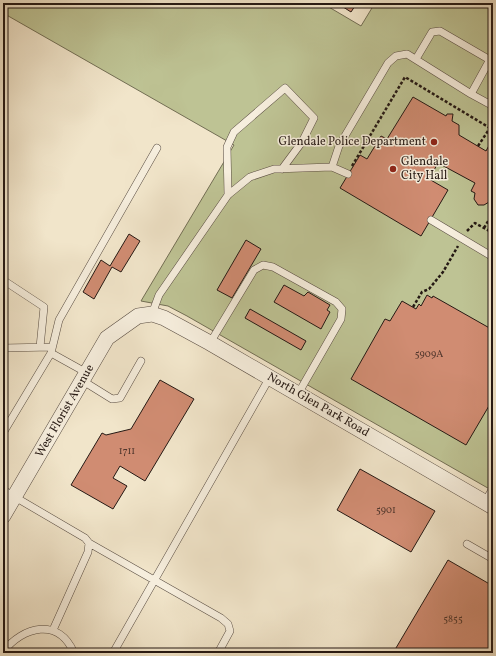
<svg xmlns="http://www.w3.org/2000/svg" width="496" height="656" font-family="Vollkorn,serif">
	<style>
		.green { fill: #bec394; stroke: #726e54 }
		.building { fill: #d08c72; stroke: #251914 }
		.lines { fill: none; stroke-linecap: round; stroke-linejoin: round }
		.lane-casing { stroke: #584c42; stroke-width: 8 }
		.street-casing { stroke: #584c42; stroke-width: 16 }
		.path { stroke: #251914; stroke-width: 2.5; stroke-dasharray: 3 2; stroke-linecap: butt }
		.lane { stroke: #f6eedd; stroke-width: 7 }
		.street { stroke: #f6eedd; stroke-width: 15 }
		.poi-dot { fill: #8f2418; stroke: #f6eedd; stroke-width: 1.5 }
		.labels { text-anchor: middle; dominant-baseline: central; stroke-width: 3; stroke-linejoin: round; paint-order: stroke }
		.number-label { font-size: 10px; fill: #50362c }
		.poi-label { font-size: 12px; fill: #251914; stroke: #f6eedd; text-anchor: end }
		.street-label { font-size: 12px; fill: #251914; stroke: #f6eedd }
	</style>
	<rect width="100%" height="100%" fill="#f1e5ca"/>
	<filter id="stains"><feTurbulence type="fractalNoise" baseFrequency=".005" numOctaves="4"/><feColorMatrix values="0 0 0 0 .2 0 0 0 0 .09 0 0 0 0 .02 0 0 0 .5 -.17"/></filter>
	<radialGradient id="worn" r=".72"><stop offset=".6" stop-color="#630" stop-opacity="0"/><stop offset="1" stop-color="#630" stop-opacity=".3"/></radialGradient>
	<path class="green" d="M3,3H322L361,26L375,3H493V491L187,316L168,306L141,301L234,145L3,13Z"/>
	<path class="building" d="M341,3H357L351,12L340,5Z
		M413,97L446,116L447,114H453L452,121L459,125V135L486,151L493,138V204L489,202L484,205H478L474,199L475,193L471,191L475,183L438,163L429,179L448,190L421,236L340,188L360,155L367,159L381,136L387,139Z
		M129,234L140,241L121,272L112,267L94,299L83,292L101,260L110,266Z
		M246,240L261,249L232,298L217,290Z
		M284,285L304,296L308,292L330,305L327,310L330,312L321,329L274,302Z
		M427,295L432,298L433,296L493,330V399L466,445L351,379L385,319L390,321L402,301L416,309L419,304L421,306Z
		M250,309L306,341L301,350L245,318Z
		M160,380L194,399L145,481L120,466L113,478L127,486L113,509L71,485L102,433L106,435L131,429Z
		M360,469L435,511L411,552L337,510Z
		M448,560L493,586V653H393Z"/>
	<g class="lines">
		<defs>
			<path id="lane" d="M416,59L432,32L440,31L490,60
				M471,94L493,106
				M348,174L332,167L339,146L388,63L396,56L407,54L471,94L493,54
				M228,195L227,147L234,132L285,88L314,118L302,142L282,169
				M431,220L493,257
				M3,280L44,307L40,347
				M152,314L159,295L228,195L250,177L274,169L332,167
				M210,343L254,270L263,265L273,267L336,302L342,309L341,319L298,394
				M3,348L52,347
				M51,353L59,320L157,148
				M83,381L112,399L120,398L141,361
				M3,433L51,353L87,373
				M3,490L85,538L89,543L88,552L53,630
				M485,502L493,488
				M89,543L221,618L228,624L230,631L218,653
				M467,544L493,559
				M3,652C23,626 59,617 74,653
				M113,653L270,377"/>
			<path id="street" d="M3,516L107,338L138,316L152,314L164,318L210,343L493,507"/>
		</defs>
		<use href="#lane" class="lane-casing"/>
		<use href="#street" class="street-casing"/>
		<path class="path" d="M478,146L490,128
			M352,166L405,77L490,128L493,127
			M484,228L493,213
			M467,231L475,223L493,233
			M413,307L422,292L429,289L443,272L458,246"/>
		<use href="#lane" class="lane"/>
		<use href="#street" class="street"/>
	</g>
	<g class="poi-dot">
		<circle cx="434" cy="142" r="4"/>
		<circle cx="393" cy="169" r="4"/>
	</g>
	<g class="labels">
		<g class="number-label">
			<text x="429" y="354">5909A</text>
			<text x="127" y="451">1711</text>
			<text x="386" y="510">5901</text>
			<text x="453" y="619">5855</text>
		</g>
		<g class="poi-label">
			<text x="426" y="142">Glendale Police Department</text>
			<text x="401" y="162" text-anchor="start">Glendale<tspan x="401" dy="14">City Hall</tspan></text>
		</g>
		<g class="street-label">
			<text transform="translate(318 405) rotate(30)">North Glen Park Road</text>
			<text transform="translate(65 411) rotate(-60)">West Florist Avenue</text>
		</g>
	</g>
	<rect width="496" height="656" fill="none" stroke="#f1e5ca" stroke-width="16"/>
	<rect x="4" y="4" width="488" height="648" fill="none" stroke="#251914" stroke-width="2"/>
	<rect x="8" y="8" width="480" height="640" fill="none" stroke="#251914"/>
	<rect width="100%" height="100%" filter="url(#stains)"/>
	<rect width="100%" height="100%" fill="url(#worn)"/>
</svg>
